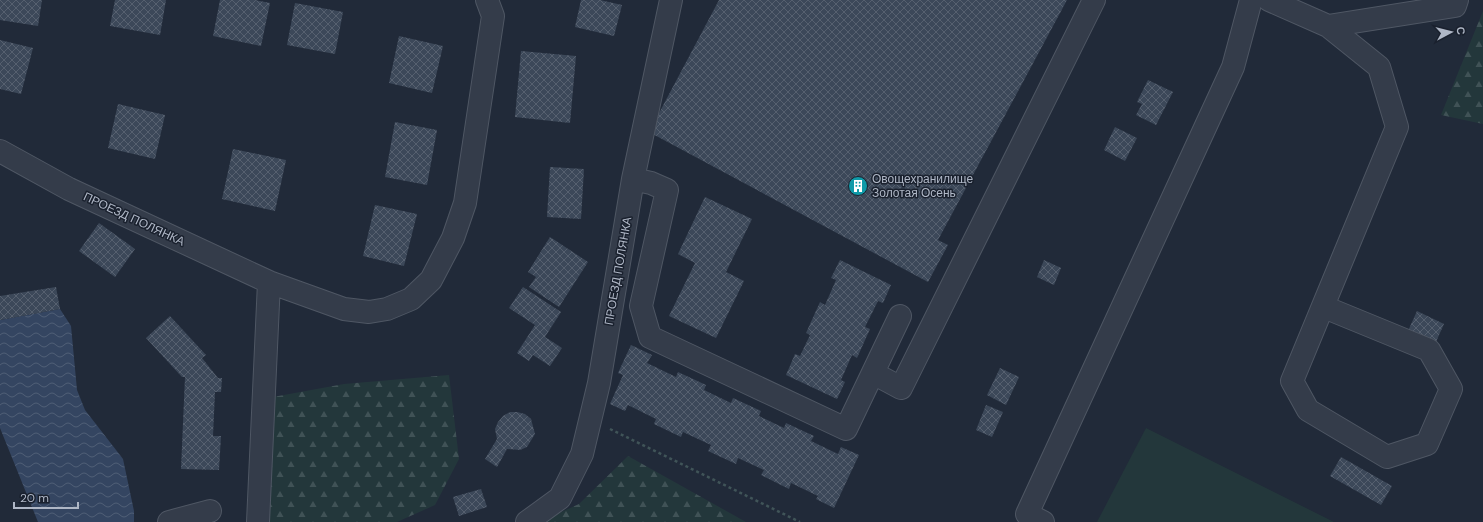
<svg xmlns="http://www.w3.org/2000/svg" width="1483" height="522" font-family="'DM Sans',sans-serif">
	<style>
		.forest { fill: url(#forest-firs) }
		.garden { fill: #23373b }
		.water { fill: url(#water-waves) }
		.building { fill: url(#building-cross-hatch) }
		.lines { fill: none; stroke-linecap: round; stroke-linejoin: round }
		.minor-casing { stroke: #4f5764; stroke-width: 24 }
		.path { stroke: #405458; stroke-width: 2.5; stroke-dasharray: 3 3; stroke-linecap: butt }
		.minor { stroke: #343c4a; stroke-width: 22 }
		.labels { text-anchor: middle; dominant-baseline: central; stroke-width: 3; stroke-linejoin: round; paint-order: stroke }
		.poi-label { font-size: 12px; fill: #afb7c6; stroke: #1a212e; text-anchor: start }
		.street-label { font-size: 12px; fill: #afb7c6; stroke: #1a212e }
	</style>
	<defs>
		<pattern id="forest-firs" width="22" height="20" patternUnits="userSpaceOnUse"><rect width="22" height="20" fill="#23373b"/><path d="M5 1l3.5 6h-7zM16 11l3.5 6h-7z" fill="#405256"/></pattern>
		<pattern id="water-waves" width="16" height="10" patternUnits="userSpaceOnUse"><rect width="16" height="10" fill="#344561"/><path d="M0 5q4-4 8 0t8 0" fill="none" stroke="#4f5e76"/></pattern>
		<pattern id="building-cross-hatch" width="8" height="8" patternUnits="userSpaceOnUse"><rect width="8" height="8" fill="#3c4859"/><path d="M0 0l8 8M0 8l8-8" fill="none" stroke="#56606f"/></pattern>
	</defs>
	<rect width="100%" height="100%" fill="#212a39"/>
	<path class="forest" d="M1483,11V124L1441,115Z
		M449,375L459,459L435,505L397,522H268L273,397L344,384Z
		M628,456L746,522H539L579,504Z"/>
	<path class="garden" d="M1146,428L1334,522H1097Z"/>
	<path class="water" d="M60,309L71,326L77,390L85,410L123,459L134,511V522H38L0,428V320Z"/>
	<path class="building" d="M0,0H42L38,26L0,20Z
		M115,0H166L160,35L110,26Z
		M220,0H255L270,3L261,46L213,36Z
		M581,0H600L622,5L614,36L575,27Z
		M719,0H1067L938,240L948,245L928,282L649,132Z
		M295,3L343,12L335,54L287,45Z
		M399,36L443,46L432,93L389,83Z
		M0,40L33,48L21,94L0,89Z
		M521,51L576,56L570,123L515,117Z
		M1148,80L1173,92L1156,125L1136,115L1142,104L1137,102Z
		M118,104L165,115L155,159L108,148Z
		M395,122L437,130L427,185L385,177Z
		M1115,127L1137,138L1125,161L1104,150Z
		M233,149L286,160L275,211L222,199Z
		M550,167L584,169L581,219L547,217Z
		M705,197L752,219L726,272L744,281L716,338L669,316L695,263L678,254Z
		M375,205L417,214L404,266L363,256Z
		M99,223L135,249L115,277L79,251Z
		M550,237L588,262L559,307L529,287L536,277L528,272Z
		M840,260L891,285L883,303L878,301L865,327L870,329L857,358L852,355L841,380L845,382L837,399L786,375L795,354L800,356L810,335L806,333L820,302L825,305L836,280L831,278Z
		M1044,260L1061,268L1054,285L1037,277Z
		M56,287L60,309L0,320V296Z
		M523,287L561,312L545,337L562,348L550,366L533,355L529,361L517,353L535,325L509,308Z
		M1417,311L1444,324L1435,344L1408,331Z
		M170,316L206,355L202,358L218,378H222L221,392H215L213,436H221L219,470L181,469L185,377H182L146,338Z
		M631,345L652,355L647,363L676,377L678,372L706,385L704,390L731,403L733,398L761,411L759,416L784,428L786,423L814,436L811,441L838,454L841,447L859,455L834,508L816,499L818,496L791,483L789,489L761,475L764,470L738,458L736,464L708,451L711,445L683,432L681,437L654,424L656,419L628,405L625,411L610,404L623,375L618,373Z
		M1000,368L1019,377L1006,405L987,395Z
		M986,405L1003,412L992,437L976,430Z
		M510,412H517L525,414L531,419L535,434L527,447L520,450L507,449L497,467L485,459L497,439L495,429L498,422L503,416Z
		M1341,457L1392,486L1381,505L1330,476Z
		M481,489L487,507L459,516L453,497Z"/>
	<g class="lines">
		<defs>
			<path id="minor" d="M1269,0L1328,26L1379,67L1397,127L1292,381L1308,410L1387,457L1427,444L1451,389L1429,350L1324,307
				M1328,26L1455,6L1457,0
				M0,151L69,189L269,282L344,309L369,312L387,309L411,299L431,280L453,238L465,203L493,16L487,0
				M633,179L651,183L667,190L641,306L650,337L846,429L900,316
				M873,373L901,388L1094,0
				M169,522L210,511
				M258,522L269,282
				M527,522L560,498L582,454L599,383L633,179L671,0
				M1043,522L1027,514L1233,67L1251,0"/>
		</defs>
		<use href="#minor" class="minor-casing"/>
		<path class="path" d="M610,429L800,522"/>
		<use href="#minor" class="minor"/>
	</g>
	<defs>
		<symbol id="building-disc" viewBox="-11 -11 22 22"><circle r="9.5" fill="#0f9aa8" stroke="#1a212e"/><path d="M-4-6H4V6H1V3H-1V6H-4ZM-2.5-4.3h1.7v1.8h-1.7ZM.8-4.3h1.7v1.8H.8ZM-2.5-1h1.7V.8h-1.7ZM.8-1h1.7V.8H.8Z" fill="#fff"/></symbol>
	</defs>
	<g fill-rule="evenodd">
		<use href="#building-disc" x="847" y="175" width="22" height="22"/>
	</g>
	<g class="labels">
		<g class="poi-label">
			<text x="872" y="179">Овощехранилище<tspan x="872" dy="14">Золотая Осень</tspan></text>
		</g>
		<g class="street-label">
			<text transform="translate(134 219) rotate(25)">ПРОЕЗД ПОЛЯНКА</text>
			<text transform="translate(618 271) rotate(-80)">ПРОЕЗД ПОЛЯНКА</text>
		</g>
	</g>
	<g transform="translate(1451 32) rotate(83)" stroke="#1a212e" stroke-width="3" paint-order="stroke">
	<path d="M0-3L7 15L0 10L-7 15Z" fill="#afb7c6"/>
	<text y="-6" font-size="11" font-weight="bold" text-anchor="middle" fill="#afb7c6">С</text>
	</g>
	<path d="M14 502v6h64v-6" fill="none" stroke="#afb7c6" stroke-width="2"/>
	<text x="20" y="502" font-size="12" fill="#afb7c6" stroke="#1a212e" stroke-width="3" paint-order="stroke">20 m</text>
</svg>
